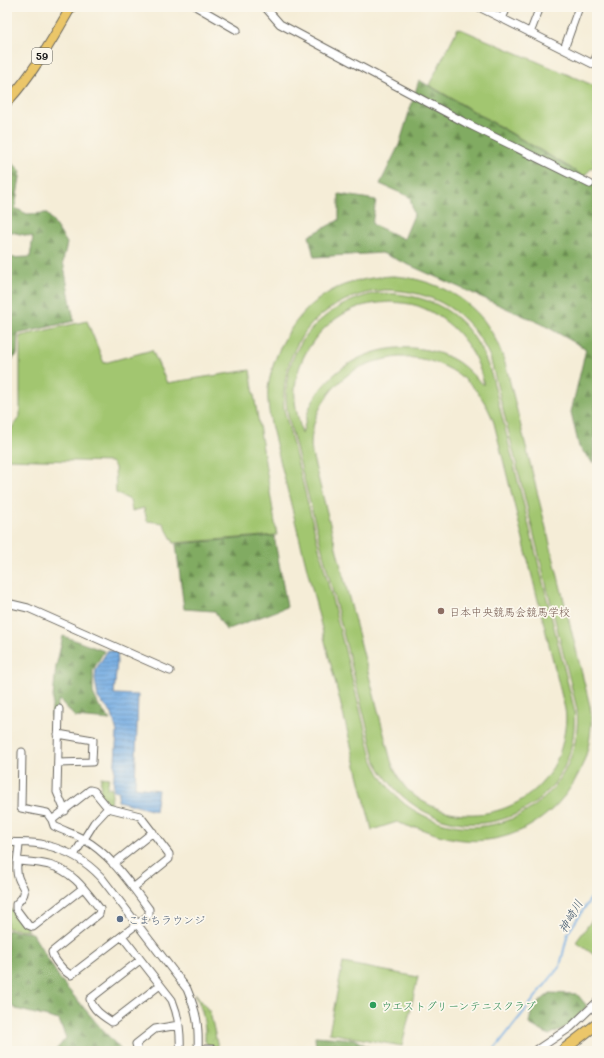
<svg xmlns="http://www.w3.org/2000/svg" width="604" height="1058" font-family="Mali,'Klee One',sans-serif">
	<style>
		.green { fill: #a2c670; stroke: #5f7146; fill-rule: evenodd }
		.forest { fill: url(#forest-firs); stroke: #4e643f }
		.park { fill: url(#park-crowns); stroke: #5f7146 }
		.water { fill: url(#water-rules); stroke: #486480 }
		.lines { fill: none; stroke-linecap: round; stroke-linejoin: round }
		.stream { stroke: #73ace3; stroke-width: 2 }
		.minor-casing { stroke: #68655d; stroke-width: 9 }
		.major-casing { stroke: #68655d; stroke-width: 11 }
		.highway-casing { stroke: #68655d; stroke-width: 12 }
		.minor { stroke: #fff; stroke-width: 7 }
		.major { stroke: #ebc669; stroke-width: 9 }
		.highway { stroke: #ebc669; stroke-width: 10 }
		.education-dot { fill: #8d6e63; stroke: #fbf7ec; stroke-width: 1.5 }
		.service-dot { fill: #5c6f8a; stroke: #fbf7ec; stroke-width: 1.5 }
		.leisure-dot { fill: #2e9e5b; stroke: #fbf7ec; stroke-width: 1.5 }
		.labels { text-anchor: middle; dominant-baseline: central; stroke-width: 3.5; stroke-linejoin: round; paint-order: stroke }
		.shield { fill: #fbf7ec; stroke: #5f5e5a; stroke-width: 1 }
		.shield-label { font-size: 10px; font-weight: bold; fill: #1c1c1c }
		.education-label { font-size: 11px; fill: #785e54; stroke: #fbf7ec; text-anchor: start }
		.service-label { font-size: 11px; fill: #4e5e75; stroke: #fbf7ec; text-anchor: start }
		.leisure-label { font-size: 11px; fill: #27864d; stroke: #fbf7ec; text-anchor: start }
		.water-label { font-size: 12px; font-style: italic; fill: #3f566c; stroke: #fbf7ec }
	</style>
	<defs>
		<pattern id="forest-firs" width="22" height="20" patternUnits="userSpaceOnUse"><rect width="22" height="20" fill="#81ab62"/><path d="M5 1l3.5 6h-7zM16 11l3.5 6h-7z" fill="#698a50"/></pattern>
		<pattern id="park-crowns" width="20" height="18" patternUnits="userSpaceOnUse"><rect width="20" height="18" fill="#a2c670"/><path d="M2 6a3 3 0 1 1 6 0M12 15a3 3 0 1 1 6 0" fill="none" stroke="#8baa60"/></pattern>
		<pattern id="water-rules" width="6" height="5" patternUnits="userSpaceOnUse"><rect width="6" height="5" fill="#73ace3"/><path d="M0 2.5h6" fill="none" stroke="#5e8bb7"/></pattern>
	</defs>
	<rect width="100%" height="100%" fill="#fbf7ec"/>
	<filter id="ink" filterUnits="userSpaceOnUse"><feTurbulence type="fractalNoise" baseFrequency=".025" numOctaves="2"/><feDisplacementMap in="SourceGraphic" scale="8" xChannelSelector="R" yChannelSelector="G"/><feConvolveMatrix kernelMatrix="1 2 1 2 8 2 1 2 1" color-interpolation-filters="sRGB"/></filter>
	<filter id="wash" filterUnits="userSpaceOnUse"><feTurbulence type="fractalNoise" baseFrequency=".012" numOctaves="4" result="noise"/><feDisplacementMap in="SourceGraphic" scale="16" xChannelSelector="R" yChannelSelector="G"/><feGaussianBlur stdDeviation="0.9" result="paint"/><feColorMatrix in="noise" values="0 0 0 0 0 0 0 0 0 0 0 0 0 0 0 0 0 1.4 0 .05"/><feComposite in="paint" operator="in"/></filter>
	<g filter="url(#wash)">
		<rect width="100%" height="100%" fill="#f5edd7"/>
		<path class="green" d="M458,28L597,87V154L592,160L595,165L581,179L571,168L429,85Z
			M393,276C428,278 464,294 485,322C496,337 502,353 507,370L590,706C599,769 551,833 487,840C463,843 438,836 416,827L413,828L397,822L372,830L271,424C269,412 267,400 268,388C274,347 299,306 337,288C355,280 374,277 393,276ZM384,290C434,290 469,312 490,357L577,709C583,780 524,837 453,825C436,822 420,815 406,805C391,793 381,778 373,761L284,409C280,344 320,297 384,290Z
			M377,293C441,293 475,320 493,380L574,708C584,827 434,869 376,762L288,416C276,354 318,305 377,293ZM391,302C400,303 409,303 418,306C453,319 477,349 484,385C473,376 465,365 451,358C402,335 344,352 315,397C307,409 306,422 302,434C300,424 296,412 295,401C292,364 316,327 349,311C362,304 377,303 391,302ZM399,357C444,357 479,380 494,423L565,709C567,720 565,729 563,740C552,795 496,826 442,810C429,806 415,798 406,788C399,780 395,771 391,761L312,454C307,421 327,387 355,370C369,362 384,359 399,357Z
			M87,321L104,363L152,350L167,383L250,370L277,535L174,543L163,523L147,521L144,508L132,511L130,500L116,493L115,467L111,462L7,459V435L20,416V336Z
			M597,913V957L576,942Z
			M343,963L418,977L402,1046L329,1033Z"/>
		<path class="forest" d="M419,80L597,184V378L593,463L579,447L571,412L586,349L542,324L382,253L314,257L309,236L339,220V194L376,200L372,224L404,239L414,215L410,197L380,184L399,145Z
			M7,158L21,171L15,208L27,214L47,213L67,243L63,261L74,321L18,334L17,355L7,365V258L30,257L33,237L7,231Z
			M274,536L287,607L226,630L214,611L184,609L176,544Z
			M63,636L104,651L93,670V693L99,706L110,720L75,717L59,699L54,718L51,717L56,667Z
			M7,930L32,933L62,982L100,1027L122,1051H55L66,1038L59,1020L16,1009L7,1002Z
			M550,993L577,994L587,1006L570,1025L549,1035L529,1024L532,1008Z
			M315,1036L354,1039L376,1051H316Z"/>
		<path class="park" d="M101,777L109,778L107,789L111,787L112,797L109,805L100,793Z
			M12,909L29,931L7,928V911Z
			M195,993L210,1012L218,1047L208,1045L205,1041C206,1023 202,1009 195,993Z"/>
		<path class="water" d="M108,650L118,651L114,694L138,695L135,787L158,790L155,811L118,801L119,791L113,790L117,732L112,714L98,698L95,679L96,669Z"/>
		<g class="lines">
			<path class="stream" d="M493,1051L560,966L568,933L597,889"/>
		</g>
	</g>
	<g filter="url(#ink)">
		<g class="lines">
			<defs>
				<path id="minor" d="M197,7L237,30
					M265,7L280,24L466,123L590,184
					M479,7L597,66
					M502,19L507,7
					M530,33L540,7
					M564,49L579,7
					M593,64L597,55
					M7,603L28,608L170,671
					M59,709L57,792L65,811
					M22,752L21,808L47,813L52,820
					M58,763L92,762L93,740L58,734
					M7,842C19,843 33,842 45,845C67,850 86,861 101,877L187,989C197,1013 199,1025 198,1051
					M19,843C19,852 16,862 17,871C17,887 34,888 16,904V909L28,925L33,927L83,888
					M74,855L94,823L108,808
					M18,861C28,862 39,862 49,865C73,871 86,891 100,909L99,914L52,952C53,959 64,972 71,975L149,915V909C130,884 111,854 83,839C74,834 64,831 54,826L52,820L90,790L94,791L108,808L140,816L169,854V859L133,888
					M113,864L153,832
					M122,936L172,1000C179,1017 181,1033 180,1051
					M140,960L90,999C93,1010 103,1016 112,1022L160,985
					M198,1049H213L216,1051
					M138,1051L136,1044L155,1029L179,1025
					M535,1051L571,1027L597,1002"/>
				<path id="major" d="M7,102C33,74 52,40 71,7"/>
				<path id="highway" d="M562,1051L597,1024"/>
			</defs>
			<use href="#minor" class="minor-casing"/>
			<use href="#major" class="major-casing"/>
			<use href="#highway" class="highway-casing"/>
			<use href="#minor" class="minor"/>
			<use href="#major" class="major"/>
			<use href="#highway" class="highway"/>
		</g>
	</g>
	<circle class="education-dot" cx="441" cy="611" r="4"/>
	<circle class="service-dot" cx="120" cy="919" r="4"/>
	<circle class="leisure-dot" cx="373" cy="1005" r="4"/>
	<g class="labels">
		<rect class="shield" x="32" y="48" width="20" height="16" rx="3"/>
		<g class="shield-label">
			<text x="42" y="56">59</text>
		</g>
		<g class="education-label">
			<text x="449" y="611">日本中央競馬会競馬学校</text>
		</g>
		<g class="service-label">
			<text x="128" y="919">こまちラウンジ</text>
		</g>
		<g class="leisure-label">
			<text x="381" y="1005">ウエストグリーンテニスクラブ</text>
		</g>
		<g class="water-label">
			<text transform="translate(570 916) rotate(-60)">神崎川</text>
		</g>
	</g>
	<rect width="604" height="1058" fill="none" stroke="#fbf7ec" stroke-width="24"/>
</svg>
